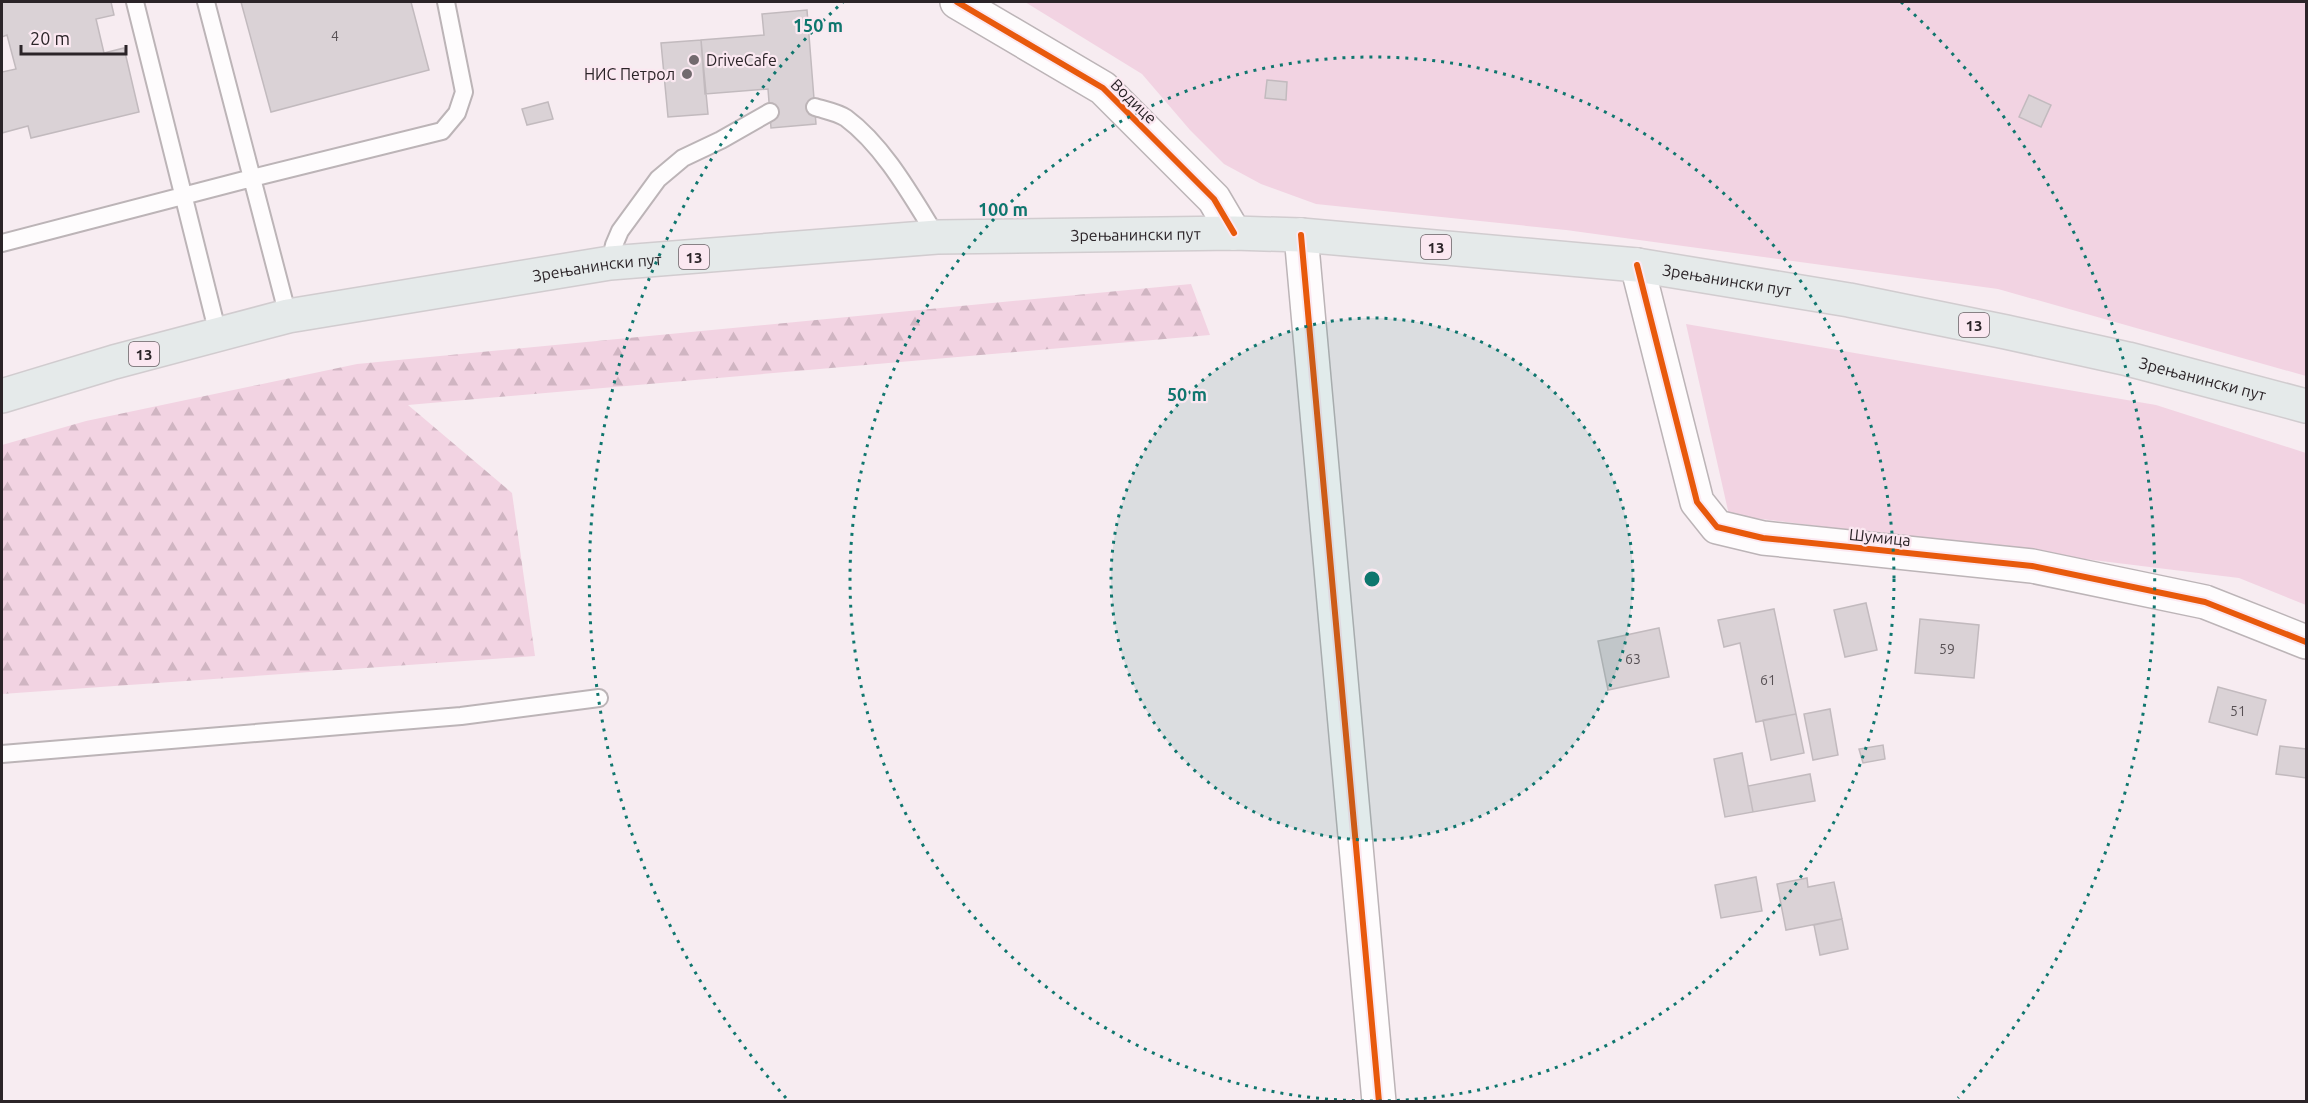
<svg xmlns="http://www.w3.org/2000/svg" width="2308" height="1103" font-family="Ubuntu,sans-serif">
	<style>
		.green { fill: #f2d3e2 }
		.forest { fill: url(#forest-firs) }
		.building { fill: #dad2d6; stroke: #c2babe; stroke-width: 1.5 }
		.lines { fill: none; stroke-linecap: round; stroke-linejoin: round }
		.service-casing { stroke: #bcb4b7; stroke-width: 20 }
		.minor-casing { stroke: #bcb4b7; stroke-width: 36 }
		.primary-casing { stroke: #d1cccf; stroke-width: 36 }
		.service { stroke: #fefcfd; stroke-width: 16 }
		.minor { stroke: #fefcfd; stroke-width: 33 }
		.primary { stroke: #e5eaea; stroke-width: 33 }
		.cycleway-casing { stroke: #fbe8f1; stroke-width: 10 }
		.cycleway { stroke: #e8590c; stroke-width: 6 }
		.ring { fill: none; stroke: #0f766e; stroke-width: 3; stroke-dasharray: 3 6 }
		.poi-dot { fill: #726a6e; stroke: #fbe8f1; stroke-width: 2 }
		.labels { text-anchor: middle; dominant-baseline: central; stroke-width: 4.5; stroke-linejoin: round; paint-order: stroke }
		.number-label { font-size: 14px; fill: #575054 }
		.shield { fill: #fbe8f1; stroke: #695f64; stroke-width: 1.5 }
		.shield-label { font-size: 15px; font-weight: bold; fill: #2b2428 }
		.poi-label { font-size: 16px; fill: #2b2428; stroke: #fbe8f1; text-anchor: start }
		.street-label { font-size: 16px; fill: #2b2428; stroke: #fbe8f1 }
		.centre { fill: #0f766e; stroke: #fbe8f1; stroke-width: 3 }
		.ring-label { font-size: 18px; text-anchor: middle; font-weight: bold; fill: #0f766e; stroke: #fbe8f1; stroke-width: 4.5; stroke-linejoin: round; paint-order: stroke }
	</style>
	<defs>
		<pattern id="forest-firs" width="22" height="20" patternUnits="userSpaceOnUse" patternTransform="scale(1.5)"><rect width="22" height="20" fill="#f2d3e2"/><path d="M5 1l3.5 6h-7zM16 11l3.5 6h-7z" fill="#d0b5c2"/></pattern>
	</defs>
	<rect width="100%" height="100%" fill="#f7ecf1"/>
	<path class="green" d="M1025,2H2306V376L1998,289L1566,230L1316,204L1261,184L1224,164L1190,130L1142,74Z
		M1686,324L2156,405L2306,453V605L2239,578L1729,515Z"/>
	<path class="forest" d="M1191,284L1210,335L408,405L512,493L535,656L2,694V445L86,421L357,364Z"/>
	<path class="building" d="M2,2H111L114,15L96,19L104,53L124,48L139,112L31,138L28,126L2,133V72L16,69L7,35L2,37Z
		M241,2H411L429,70L271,112Z
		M807,10L816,124L771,128L768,89L705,94L701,40L764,35L762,14Z
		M701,40L708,114L668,117L661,43Z
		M1267,80L1287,82L1286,100L1265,98Z
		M2029,95L2051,105L2041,127L2019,117Z
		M548,102L553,119L527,125L522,109Z
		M1866,603L1877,650L1845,657L1834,610Z
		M1774,609L1796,714L1756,722L1740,643L1724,647L1718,620Z
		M1920,619L1979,625L1974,678L1915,673Z
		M1659,628L1669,677L1608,690L1598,641Z
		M2218,687L2266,700L2257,735L2209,722Z
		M1830,709L1838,755L1813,760L1804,714Z
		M1796,714L1804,753L1771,760L1763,720Z
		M1883,745L1885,759L1863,763L1859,749Z
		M2280,746L2306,749V778L2276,774Z
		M1742,753L1753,812L1725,817L1714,759Z
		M1810,774L1815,801L1753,812L1748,786Z
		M1756,877L1762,911L1721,918L1715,885Z
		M1807,878L1808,887L1834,882L1842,919L1786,930L1777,884Z
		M1842,919L1848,949L1820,955L1814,925Z"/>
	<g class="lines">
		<defs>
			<path id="service" d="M135,2L218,334
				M206,2L288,316
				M815,107C824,110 837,112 846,118C884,146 912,197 937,237
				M2,243L252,178L442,131L457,113L464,92L446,2
				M610,263L614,245L620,231L658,179L683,158L721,140L770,112
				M2,754L461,716L599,698"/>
			<path id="minor" d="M957,2L1103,88L1214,199L1234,233
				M1301,235L1379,1102
				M1637,265L1697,502L1717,527L1763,538L2032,566L2205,602L2306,642"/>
			<g id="primary">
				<path id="s1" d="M2,396L114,362L288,316L610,263L937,237L1234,233L1301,235L1637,265L1849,300L2006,332L2128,359L2306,406"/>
			</g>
		</defs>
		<use href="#service" class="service-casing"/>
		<use href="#minor" class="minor-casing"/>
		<use href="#primary" class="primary-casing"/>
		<use href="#service" class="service"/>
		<use href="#minor" class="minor"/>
		<use href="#primary" class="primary"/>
		<defs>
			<path id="cycleway" d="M957,2L1103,88L1214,199L1234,233
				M1301,235L1379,1102
				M1637,265L1697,502L1717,527L1763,538L2032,566L2205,602L2306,642"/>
		</defs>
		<use href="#cycleway" class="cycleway-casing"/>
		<use href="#cycleway" class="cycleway"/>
	</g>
	<circle cx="1372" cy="579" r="261" fill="#0f766e" fill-opacity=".12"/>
	<g class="ring">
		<circle cx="1372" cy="579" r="261"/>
		<circle cx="1372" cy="579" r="522"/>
		<path d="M786 1098A783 783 0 0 1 843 2M1901 2A783 783 0 0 1 1958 1098"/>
	</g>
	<g class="poi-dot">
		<circle cx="694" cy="60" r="6"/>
		<circle cx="687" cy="74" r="6"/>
	</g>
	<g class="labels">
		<g class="number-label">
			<text x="335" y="36">4</text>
			<text x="1947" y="649">59</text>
			<text x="1633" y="659">63</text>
			<text x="1768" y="680">61</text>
			<text x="2238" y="711">51</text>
		</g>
		<g class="shield">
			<rect x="1421" y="235" width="30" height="24" rx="4.5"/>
			<rect x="679" y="245" width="30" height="24" rx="4.5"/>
			<rect x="1959" y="313" width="30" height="24" rx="4.5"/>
			<rect x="129" y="342" width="30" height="24" rx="4.5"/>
		</g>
		<g class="shield-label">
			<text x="1436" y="247">13</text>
			<text x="694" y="257">13</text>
			<text x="1974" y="325">13</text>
			<text x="144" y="354">13</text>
		</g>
		<g class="poi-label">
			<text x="706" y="60">DriveCafe</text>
			<text x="675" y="74" text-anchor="end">НИС Петрол</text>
		</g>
		<g class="street-label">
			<text transform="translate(1134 101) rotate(44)">Водице</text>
			<text stroke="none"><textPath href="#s1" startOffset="1150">Зрењанински пут</textPath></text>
			<text stroke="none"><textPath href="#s1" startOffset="610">Зрењанински пут</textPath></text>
			<text stroke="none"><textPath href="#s1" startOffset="1744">Зрењанински пут</textPath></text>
			<text stroke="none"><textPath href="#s1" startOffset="2230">Зрењанински пут</textPath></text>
			<text transform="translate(1880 537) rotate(6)">Шумица</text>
		</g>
	</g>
	<circle cx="1372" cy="579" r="9" class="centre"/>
	<g class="ring-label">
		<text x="818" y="32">150 m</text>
		<text x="1003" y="216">100 m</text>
		<text x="1187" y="401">50 m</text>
	</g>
	<rect width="2308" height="1103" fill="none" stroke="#2b2428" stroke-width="6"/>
	<path d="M21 45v9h105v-9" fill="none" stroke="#2b2428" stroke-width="3"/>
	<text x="30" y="45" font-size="18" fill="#2b2428" stroke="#fbe8f1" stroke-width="4.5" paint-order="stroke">20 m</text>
</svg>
